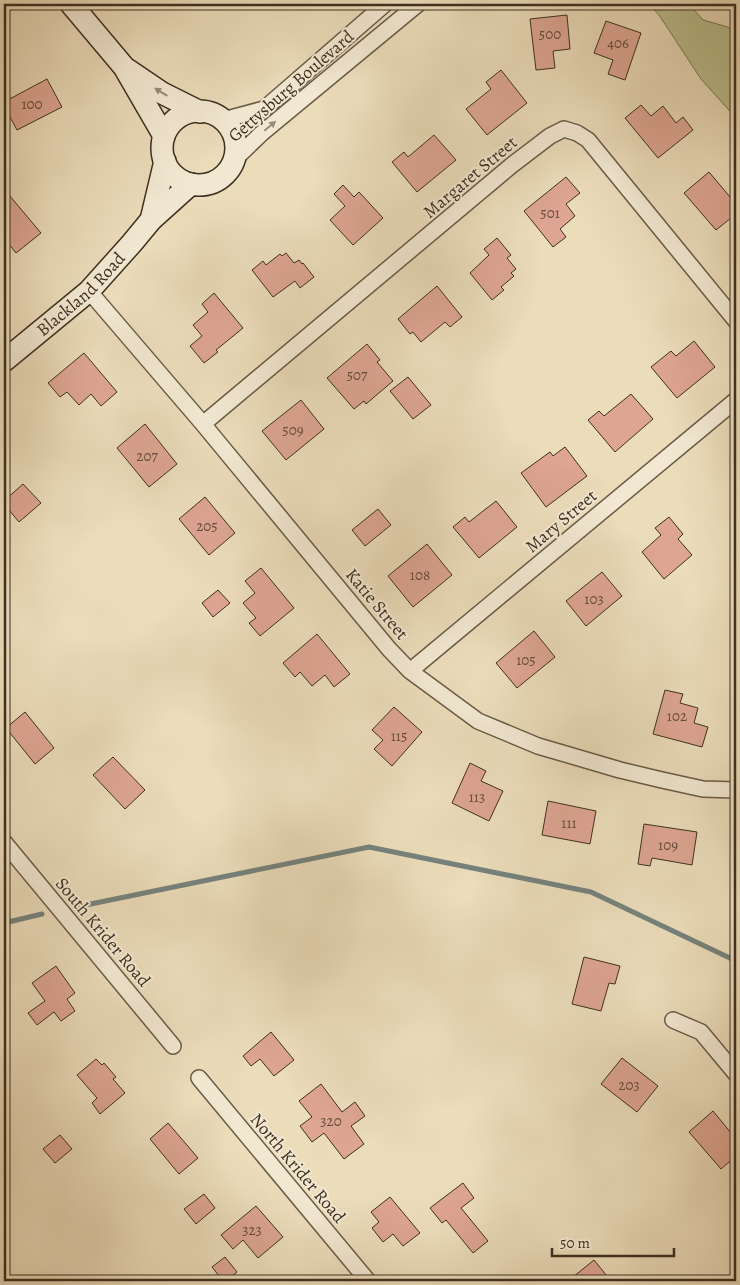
<svg xmlns="http://www.w3.org/2000/svg" width="740" height="1285" font-family="Alegreya,serif">
	<style>
		.green { fill: #babf8d; stroke: #7c7857 }
		.lines { fill: none; stroke-linecap: round; stroke-linejoin: round }
		.stream { stroke: #76827d; stroke-width: 5 }
		.building { fill: #dda592; stroke: #3e3021 }
		.street-casing { stroke: #695b47; stroke-width: 18 }
		.secondary-casing { stroke: #3e3021; stroke-width: 24 }
		.street { stroke: #f2e8d2; stroke-width: 15 }
		.secondary { stroke: #f2e8d2; stroke-width: 21 }
		.oneway { fill: #988c7a }
		.labels { text-anchor: middle; dominant-baseline: central; stroke-width: 4; stroke-linejoin: round; paint-order: stroke }
		.number-label { font-size: 15px; fill: #664d3d }
		.street-label { font-size: 18px; fill: #3e3021; stroke: #f2e8d2 }
	</style>
	<rect width="100%" height="100%" fill="#ebdcba"/>
	<filter id="stains"><feTurbulence type="fractalNoise" baseFrequency=".004" numOctaves="4"/><feColorMatrix values="0 0 0 0 .2 0 0 0 0 .09 0 0 0 0 .02 0 0 0 .5 -.17"/></filter>
	<radialGradient id="worn" r=".72"><stop offset=".6" stop-color="#630" stop-opacity="0"/><stop offset="1" stop-color="#630" stop-opacity=".3"/></radialGradient>
	<path class="green" d="M649,4H689L703,20L728,27L736,31V118L701,79L659,15Z"/>
	<g class="lines">
		<path class="stream" d="M76,907L369,847L591,892L734,960H736
			M4,923L42,914"/>
	</g>
	<path class="building" d="M567,15L570,49L553,51L555,68L536,70L530,19Z
		M606,21L641,33L625,80L608,74L613,60L594,53Z
		M501,70L527,103L487,135L466,109L491,89L486,82Z
		M47,79L62,107L17,130L4,106V102Z
		M641,105L651,116L663,106L676,123L683,117L693,130L658,158L625,118Z
		M434,135L456,160L417,192L392,162L404,152L408,157Z
		M709,172L736,204V214L716,230L684,193Z
		M566,177L580,193L566,204L575,216L560,229L566,237L553,247L524,211Z
		M343,185L354,197L359,192L383,218L353,245L330,220L345,206L334,194Z
		M4,189L41,233L16,253L4,238Z
		M497,238L511,255L507,258L516,269L511,273L514,276L501,287L504,290L492,300L470,273L489,255L484,249Z
		M286,253L294,263L299,260L302,264L303,263L314,277L300,288L295,281L273,297L252,270L263,261L266,265L280,254L282,256Z
		M437,286L462,317L450,327L445,322L421,342L413,332L410,334L398,319Z
		M214,293L243,328L216,350L218,352L204,363L190,346L202,336L193,325L208,312L202,304Z
		M694,341L715,367L677,398L651,367L671,351L676,356Z
		M367,344L380,360L377,362L393,381L366,404L364,401L354,409L327,378Z
		M84,353L117,392L101,406L91,394L79,405L67,392L60,397L48,383Z
		M408,377L431,405L413,419L390,391Z
		M631,394L653,419L615,452L588,420L599,411L604,416Z
		M301,400L324,429L286,460L262,431Z
		M145,424L177,464L149,487L117,448Z
		M565,447L587,476L546,507L521,473L550,452L553,456Z
		M23,484L41,503L19,522L4,504V501Z
		M205,497L235,533L209,555L179,519Z
		M496,501L517,527L479,558L453,527L465,517L469,522Z
		M378,509L391,525L365,546L352,530Z
		M669,517L683,534L678,539L692,555L664,579L642,552L661,535L655,528Z
		M427,544L452,575L413,607L388,576Z
		M261,568L294,608L260,636L249,623L256,618L243,603L255,593L245,581Z
		M602,572L622,596L586,626L566,601Z
		M218,590L230,603L213,617L202,603Z
		M534,631L555,657L517,688L496,663Z
		M317,634L350,674L334,687L325,675L312,686L300,672L295,677L283,663Z
		M665,690L683,694L680,703L698,708L694,723L708,727L702,747L653,734Z
		M394,707L422,732L392,766L374,749L383,740L372,730Z
		M25,712L54,748L35,764L6,728Z
		M113,757L145,790L125,809L93,775Z
		M470,763L486,771L481,781L503,791L489,821L452,803Z
		M548,801L596,811L590,844L542,835Z
		M644,824L697,832L692,865L652,858L650,866L638,864Z
		M584,957L620,966L615,984L609,983L601,1011L572,1004Z
		M56,966L75,993L67,999L75,1011L61,1021L54,1012L37,1025L28,1013L45,1001L32,983Z
		M271,1032L294,1060L274,1076L260,1059L251,1066L243,1056Z
		M622,1058L658,1086L637,1112L601,1084Z
		M96,1059L102,1065L104,1063L116,1077L113,1079L125,1093L100,1114L92,1103L97,1098L77,1075Z
		M321,1084L342,1112L355,1102L365,1116L351,1126L364,1144L344,1159L324,1133L312,1142L300,1126L312,1117L299,1101Z
		M713,1111L736,1139V1156L721,1169L689,1132Z
		M168,1123L198,1158L179,1174L150,1139Z
		M60,1135L72,1149L55,1163L43,1149Z
		M463,1183L474,1198L461,1208L488,1241L473,1253L446,1220L442,1223L430,1208Z
		M204,1194L215,1208L196,1224L184,1209Z
		M390,1197L420,1233L403,1246L393,1234L383,1242L372,1228L379,1222L371,1212Z
		M256,1206L283,1237L258,1258L243,1240L233,1249L221,1235Z
		M225,1257L237,1272L226,1281H223L212,1267Z
		M594,1260L611,1281H568Z"/>
	<g class="lines">
		<defs>
			<path id="street" d="M223,120L264,109L385,4
				M235,159L262,133L418,4
				M89,291L203,424L389,649L410,671L478,721L538,746L620,770L662,780L703,789L736,790
				M203,424L512,165L550,136L564,129L577,133L588,140L736,321
				M410,671L736,400
				M4,842L173,1046
				M673,1020L701,1032L736,1074
				M199,1078L368,1281"/>
			<g id="secondary">
				<path d="M71,4L124,67L164,136"/>
				<path d="M128,70L162,93L200,112"/>
				<circle cx="199" cy="148" r="37"/>
				<path d="M151,220L165,161"/>
				<path id="s1" d="M4,361L89,291L132,243L151,220L191,184"/>
			</g>
		</defs>
		<use href="#street" class="street-casing"/>
		<use href="#secondary" class="secondary-casing"/>
		<use href="#street" class="street"/>
		<use href="#secondary" class="secondary"/>
	</g>
	<defs><path id="oneway-solid" d="M-6-.8H1V-3.2L6.5 0L1 3.2V.8H-6Z" transform="scale(1.25)"/></defs>
	<g class="oneway">
		<use href="#oneway-solid" transform="translate(161 92) rotate(-149)"/>
		<use href="#oneway-solid" transform="translate(270 126) rotate(-40)"/>
	</g>
	<g class="labels">
		<g class="number-label">
			<text x="550" y="34">500</text>
			<text x="618" y="43">406</text>
			<text x="32" y="104">100</text>
			<text x="550" y="213">501</text>
			<text x="357" y="375">507</text>
			<text x="293" y="430">509</text>
			<text x="147" y="456">207</text>
			<text x="207" y="526">205</text>
			<text x="420" y="575">108</text>
			<text x="594" y="599">103</text>
			<text x="526" y="660">105</text>
			<text x="677" y="716">102</text>
			<text x="399" y="736">115</text>
			<text x="477" y="797">113</text>
			<text x="569" y="823">111</text>
			<text x="668" y="845">109</text>
			<text x="629" y="1085">203</text>
			<text x="331" y="1121">320</text>
			<text x="252" y="1230">323</text>
		</g>
		<g class="street-label">
			<text transform="translate(291 86) rotate(-41)">Gettysburg Boulevard</text>
			<text transform="translate(470 177) rotate(-40)">Margaret Street</text>
			<text stroke="none"><textPath href="#s1" startOffset="102">Blackland Road</textPath></text>
			<text transform="translate(561 521) rotate(-40)">Mary Street</text>
			<text transform="translate(377 604) rotate(50)">Katie Street</text>
			<text transform="translate(103 932) rotate(50)">South Krider Road</text>
			<text transform="translate(298 1168) rotate(50)">North Krider Road</text>
		</g>
	</g>
	<rect width="740" height="1285" fill="none" stroke="#ebdcba" stroke-width="20"/>
	<rect x="5" y="5" width="730" height="1275" fill="none" stroke="#3e3021" stroke-width="2.5"/>
	<rect x="10" y="10" width="720" height="1265" fill="none" stroke="#3e3021"/>
	<path d="M552 1248v8h122v-8" fill="none" stroke="#3e3021" stroke-width="2.5"/>
	<text x="560" y="1248" font-size="15" fill="#3e3021" stroke="#f2e8d2" stroke-width="4" paint-order="stroke">50 m</text>
	<rect width="100%" height="100%" filter="url(#stains)"/>
	<rect width="100%" height="100%" fill="url(#worn)"/>
</svg>
